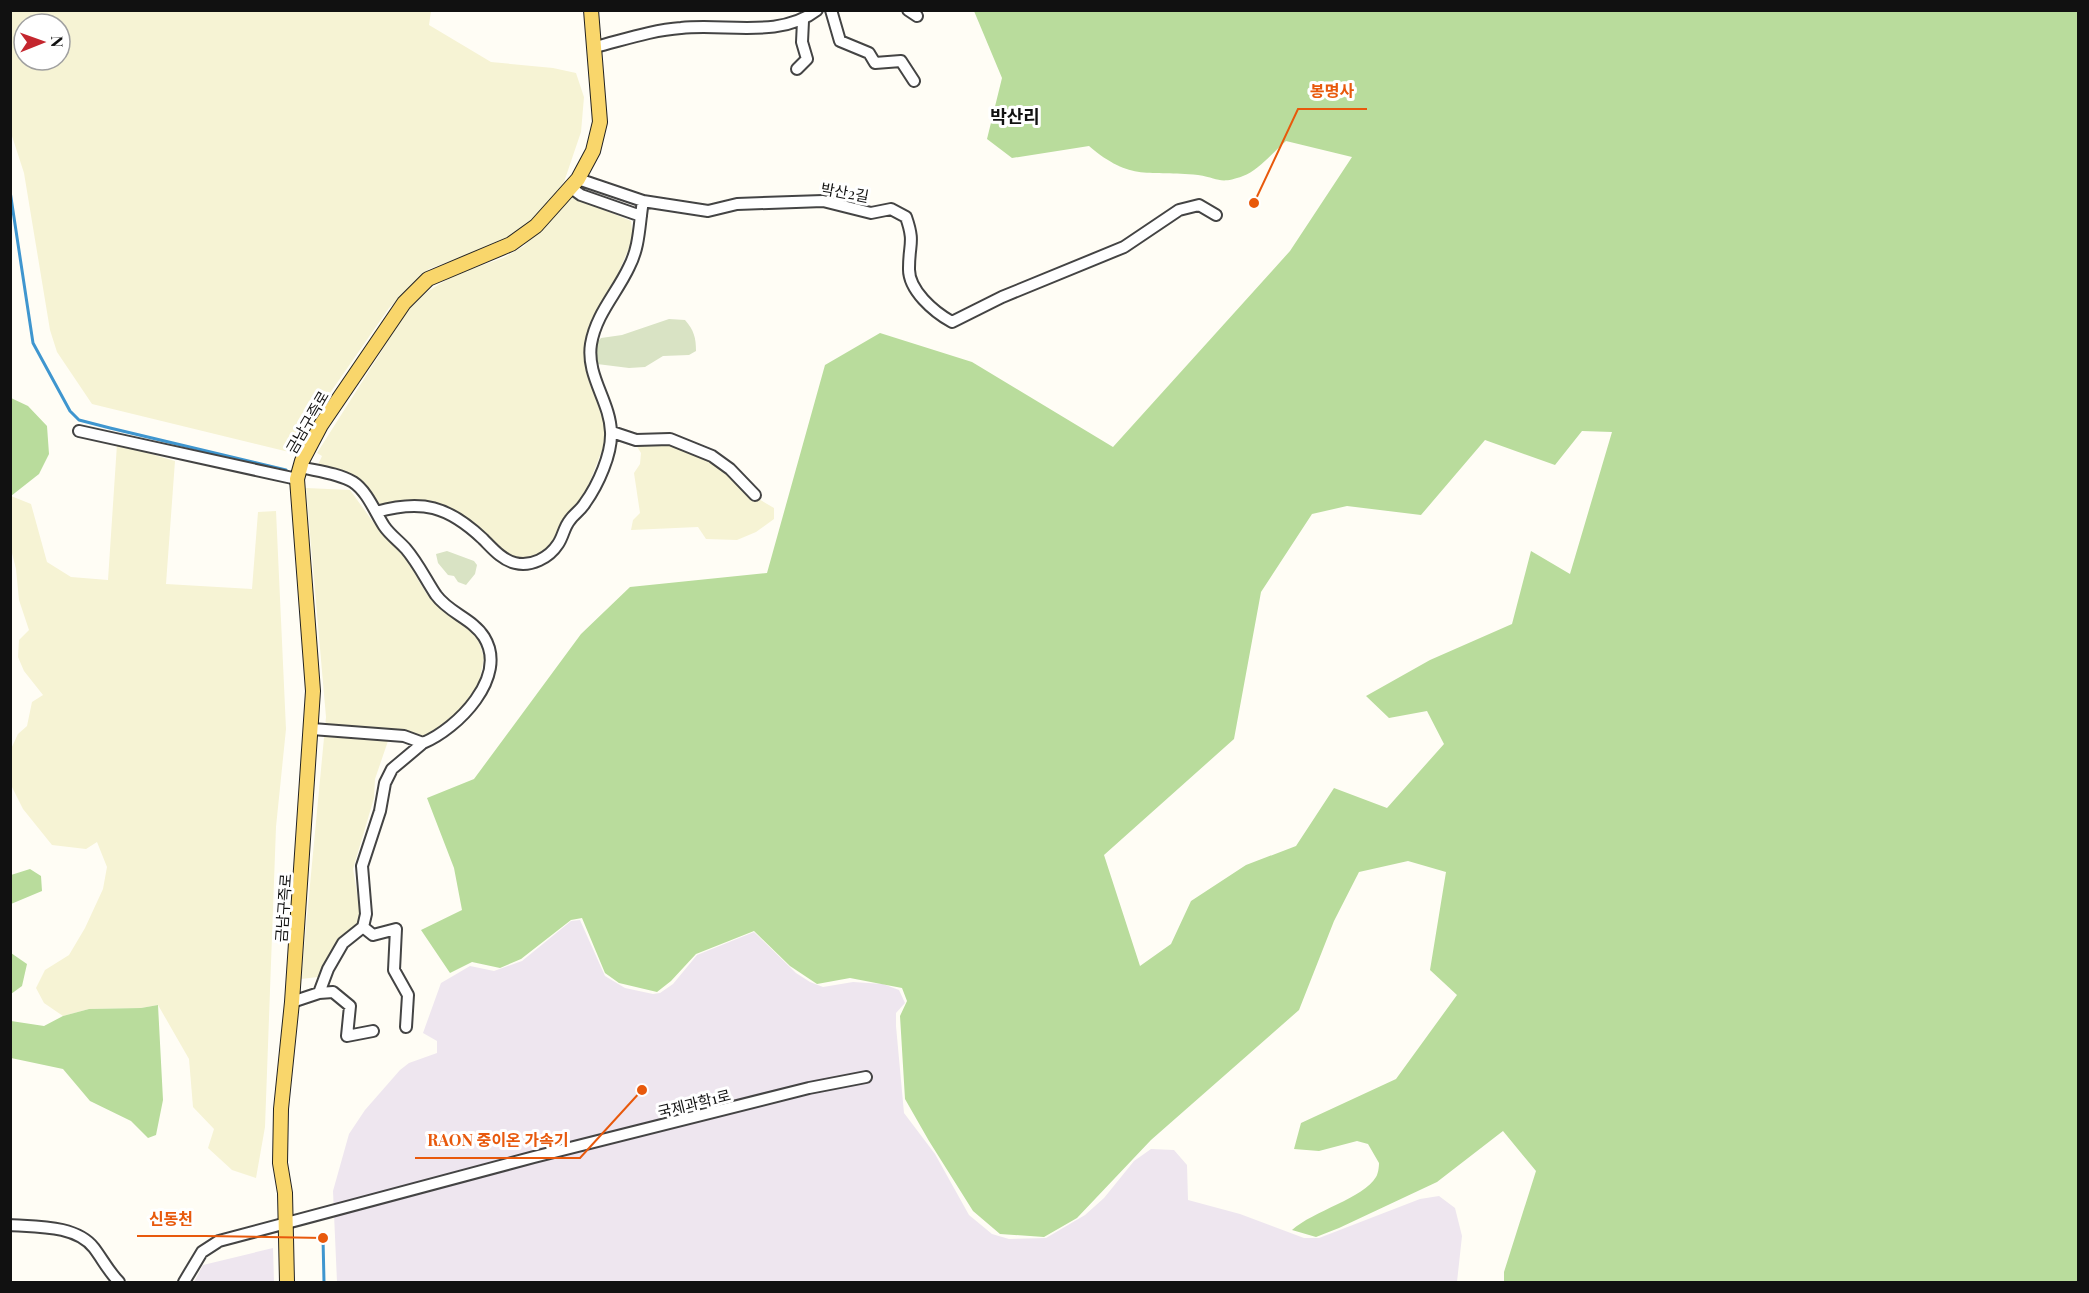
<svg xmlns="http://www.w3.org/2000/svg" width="2089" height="1293" font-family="'Playfair Display','Noto Sans KR',serif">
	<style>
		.industrial { fill: #eee6ef }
		.farmland { fill: #f6f3d4; fill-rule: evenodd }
		.forest { fill: #b9dc9c; fill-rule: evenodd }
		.cemetery { fill: #d9e3c4 }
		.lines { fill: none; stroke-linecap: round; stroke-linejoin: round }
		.stream { stroke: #3f96cf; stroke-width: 3 }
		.minor-casing { stroke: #444; stroke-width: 14 }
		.major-casing { stroke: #222; stroke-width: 16 }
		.minor { stroke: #fff; stroke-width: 10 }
		.major { stroke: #f9d66b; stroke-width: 14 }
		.labels { text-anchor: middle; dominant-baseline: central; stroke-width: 6; stroke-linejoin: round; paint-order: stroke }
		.street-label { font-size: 15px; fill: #111; stroke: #fff }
		.quarter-label { font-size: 18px; font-weight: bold; fill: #111; stroke: #fff }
		.leader { fill: none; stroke: #e8590c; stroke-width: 2 }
		.callout-dot { fill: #e8590c; stroke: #fff; stroke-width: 2 }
		.callout-label { font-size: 16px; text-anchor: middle; font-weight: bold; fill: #e8590c; stroke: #fff; stroke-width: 6; stroke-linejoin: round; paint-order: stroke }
	</style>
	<rect width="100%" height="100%" fill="#fffdf5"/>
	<path class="industrial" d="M580,920L605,976L625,988L653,994L660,993L673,984L697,955L754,932L796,973L810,982L823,987L853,982L883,984L899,990L905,1003L896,1013V1026L904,1113L935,1154L969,1215L992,1234L1009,1239L1046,1238L1085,1215L1104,1198L1134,1161L1151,1149L1174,1150L1187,1165L1188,1200L1240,1214L1304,1238H1319L1420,1199L1439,1196L1455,1208L1462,1236L1457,1282H337L333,1191L349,1134L365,1110L400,1070L409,1063L437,1053V1041L423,1033L441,983L470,966L494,971L522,961L571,921Z
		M273,1248L274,1282H194L203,1265Z"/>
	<path class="farmland" d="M10,11H431L429,25L491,62L553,68L576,73L584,97L581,132L564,182L547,206L523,229L499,243L429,269L389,308L289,452L92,404L57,352L50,330L24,173L11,133ZM24,24H60V60H24Z
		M571,196L631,221L633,239L612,287L600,305L587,340L586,353L592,387L608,435L583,499L548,550L536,558L520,561L506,554L463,516L423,502L407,500L382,506L375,502L365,486L352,476L317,467L322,456L317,453L407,311L427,292L454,275L503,258L524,246Z
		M651,443H669L707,458L728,472L757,498L774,508V519L756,532L737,540L706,539L698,527L631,530L633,520L640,513L634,473L640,464L641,453L636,445Z
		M117,444L175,461L166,584L252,589L258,512L276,511L286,729L276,827L265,1127L256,1178L232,1170L208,1148L214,1129L193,1107L189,1059L158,1005L141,1008L89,1009L63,1016L44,1003L36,988L45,970L69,955L85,928L103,889L107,867L97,842L86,849L52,845L23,809L11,785V749L18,734L27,726L32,702L43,695L24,671L18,657L19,640L29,630L19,600L16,569L11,549V496L31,504L47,562L71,577L108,580Z
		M306,488L350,490L376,526L406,559L426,593L438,606L477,636L484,658L478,687L467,703L445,725L413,743L388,741L375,779L374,798L353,869L361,916L359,926L328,958L318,977L301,979L326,717Z"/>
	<path class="forest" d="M974,11H2078V1282H1504V1272L1536,1171L1503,1131L1437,1182L1339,1228L1316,1237L1292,1230C1313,1211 1364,1198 1376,1177C1378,1174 1379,1167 1379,1163L1368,1144L1357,1141L1319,1151L1294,1149L1301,1123L1396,1079L1457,995L1430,970L1446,872L1408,861L1359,872L1334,921L1299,1010L1151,1140L1077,1218L1044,1237L1000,1234L973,1211L929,1141L905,1099L900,1016L907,1001L902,988L850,978L817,984L790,966L754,931L696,954L671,981L657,992L619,983L605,973L582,918L571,920L521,959L500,968L472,962L450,973L421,930L462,910L454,868L427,798L474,779L581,634L630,587L767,573L825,365L880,333L972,362L1113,447L1290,251L1352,157L1286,141C1273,152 1258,171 1243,176C1219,185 1219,178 1198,175C1149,170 1131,182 1089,146L1012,158L987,139L1002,78ZM1582,431L1612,432L1570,574L1531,551L1512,624L1430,660L1366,696L1389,718L1427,711L1444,744L1387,808L1334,788L1296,846L1246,865L1191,901L1171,944L1140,966L1104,855L1234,739L1261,592L1312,514L1347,506L1421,515L1485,440L1555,465Z
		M11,398L28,406L47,426L49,454L39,474L11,496Z
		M30,869L41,876L42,891L11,904V875Z
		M11,953L27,964L22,986L11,994Z
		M158,1005L163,1100L156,1135L148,1138L131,1121L90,1101L63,1069L11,1058V1021L44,1026L63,1016L89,1009L141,1008Z"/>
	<path class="cemetery" d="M669,319L685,320C694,330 696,338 696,351L689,355L663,356L645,367L629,368L597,364L596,344L601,338L622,335Z
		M447,551L474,561L477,565L475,574L466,585L458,582L454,576L448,575L438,563L436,554Z"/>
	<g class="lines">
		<path class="stream" d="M10,191L33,343L70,411L79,420L110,428L286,470
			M323,1238L324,1282"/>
		<defs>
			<path id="minor" d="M831,10L840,41L869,53L875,63L901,61L914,81
				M908,10L917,16
				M595,47C623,40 652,30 681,28C725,23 780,39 817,10
				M797,69L807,59L802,42L803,21
				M578,179L643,201L708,211L737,204L823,201L871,213L891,209L906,217C915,243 909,243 909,268C908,290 934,312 952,322L1002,297L1124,247L1179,210L1199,205L1216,215
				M570,187L581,195L641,216
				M79,431L297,479
				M612,432L636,440L670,439L712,456L730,469L755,495
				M300,467C317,471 338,473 353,482C367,491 375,512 384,526C390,535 399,541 406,549C418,563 426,580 436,595C449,613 473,619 484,637C509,677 457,729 423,743L404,736L312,729
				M376,512C422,499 448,506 483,539C492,548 502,560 515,563C531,567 549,558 558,544C563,537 564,527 570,520C574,514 581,510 585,503C598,485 612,454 611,432C610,401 586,376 591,344C596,314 617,293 629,267C640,246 639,224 643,201
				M363,927L366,914L362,866L380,811L385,783L392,769L423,743
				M363,927L373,935L396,929L394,970L408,995L406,1027
				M319,993L333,992L350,1006L347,1036L373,1031
				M292,1002L319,993L328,969L343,943L363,927
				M10,1225C37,1227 76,1225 94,1248C103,1260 109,1272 119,1282
				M184,1282L202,1252L219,1241L534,1157L809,1088L866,1077"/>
			<path id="major" d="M287,1282L285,1193L280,1163L281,1109L292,1002L313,691L297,479L302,461L321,425L404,303L428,279L511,244L536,226L578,179L593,151L600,122L591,10"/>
		</defs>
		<use href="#minor" class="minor-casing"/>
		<use href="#major" class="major-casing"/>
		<use href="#minor" class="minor"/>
		<use href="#major" class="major"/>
	</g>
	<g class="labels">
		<g class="street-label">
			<text transform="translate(845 192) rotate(10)">박산2길</text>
			<text transform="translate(307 422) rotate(-60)">금남구즉로</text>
			<text transform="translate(283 908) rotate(-86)">금남구즉로</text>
			<text transform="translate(694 1103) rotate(-14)">국제과학1로</text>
		</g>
		<g class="quarter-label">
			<text x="1015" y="116">박산리</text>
		</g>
	</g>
	<path class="leader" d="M1254 203L1298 109H1367M642 1090L580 1158H415M323 1238L205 1236H137"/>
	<g class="callout-dot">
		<circle cx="1254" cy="203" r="6"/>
		<circle cx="642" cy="1090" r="6"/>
		<circle cx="323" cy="1238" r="6"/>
	</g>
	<g class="callout-label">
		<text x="1332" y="97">봉명사</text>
		<text x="498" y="1146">RAON 중이온 가속기</text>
		<text x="171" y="1225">신동천</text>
	</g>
	<rect width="2089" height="1293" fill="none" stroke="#111111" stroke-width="24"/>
	<g transform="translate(42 42) rotate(89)"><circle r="28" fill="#ffffff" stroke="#a0a0a0" stroke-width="1.5"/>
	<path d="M0-4.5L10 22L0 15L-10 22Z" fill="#c4262e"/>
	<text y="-9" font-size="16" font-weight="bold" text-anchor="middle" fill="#111111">N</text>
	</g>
</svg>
